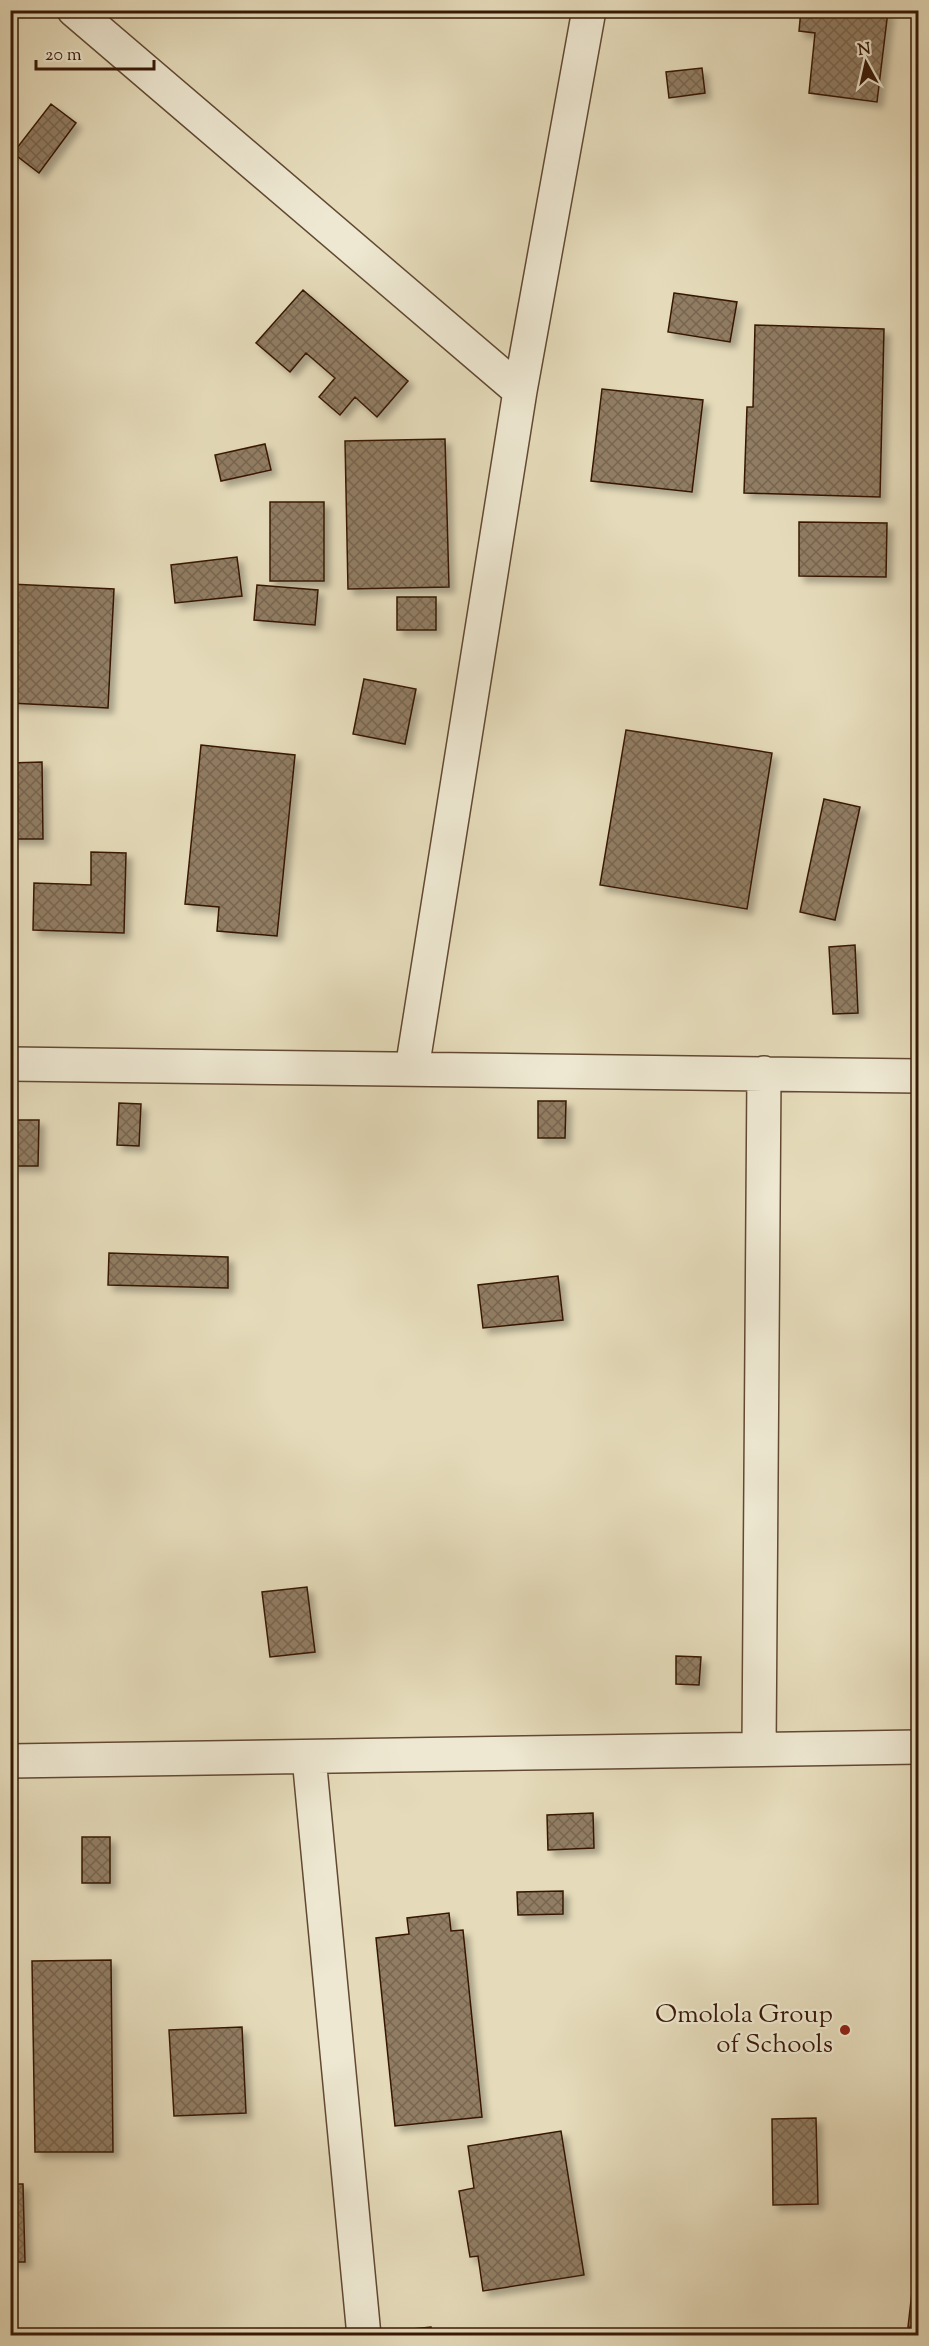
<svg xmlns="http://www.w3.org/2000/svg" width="929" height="2346" font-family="'Sorts Mill Goudy',serif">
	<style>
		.building { fill: url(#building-cross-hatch); stroke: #371805; stroke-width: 1.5; filter: url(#shadow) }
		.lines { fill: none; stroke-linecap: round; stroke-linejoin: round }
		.minor-casing { stroke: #624932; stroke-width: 36 }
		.minor { stroke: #eee8d2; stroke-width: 33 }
		.poi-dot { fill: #8f2418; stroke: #eee8d2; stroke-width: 2 }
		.labels { text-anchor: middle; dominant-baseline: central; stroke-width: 4.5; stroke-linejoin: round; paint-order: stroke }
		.poi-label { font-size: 26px; fill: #371805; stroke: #eee8d2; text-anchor: end }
	</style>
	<defs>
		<pattern id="building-cross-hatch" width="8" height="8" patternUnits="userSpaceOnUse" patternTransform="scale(1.5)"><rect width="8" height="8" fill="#917d63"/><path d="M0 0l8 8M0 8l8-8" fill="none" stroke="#776550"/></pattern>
		<filter id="shadow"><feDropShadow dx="5.5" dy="5.5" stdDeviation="3" flood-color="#0004"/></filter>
	</defs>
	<rect width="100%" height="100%" fill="#e5dbba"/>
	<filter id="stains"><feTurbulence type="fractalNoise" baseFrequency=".00333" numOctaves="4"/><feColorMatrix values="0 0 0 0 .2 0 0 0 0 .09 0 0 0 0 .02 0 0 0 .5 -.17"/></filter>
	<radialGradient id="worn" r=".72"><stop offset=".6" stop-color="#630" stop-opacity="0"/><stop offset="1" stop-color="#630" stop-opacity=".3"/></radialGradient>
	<path class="building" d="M801,10L888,11L877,102L809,93L815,33L799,31Z
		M702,68L705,93L669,98L666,72Z
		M51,104L76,123L39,173L13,153Z
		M303,290L408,381L377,417L355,397L340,415L319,397L335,378L306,353L290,372L256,343Z
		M674,293L737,302L730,342L668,332Z
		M755,325L884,329L880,497L744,493L747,407H753Z
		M602,389L703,400L692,492L591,481Z
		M445,439L449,587L348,589L345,441Z
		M265,444L271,470L221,481L215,455Z
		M270,502H324V581H270Z
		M799,522L887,523L886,577L799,576Z
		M237,557L242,596L175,603L171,565Z
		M10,584L114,589L108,708L10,703Z
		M257,585L318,590L315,625L254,620Z
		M397,597H436V630H397Z
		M364,679L416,689L405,744L353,734Z
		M626,730L772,753L747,909L600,885Z
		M201,745L295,755L277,936L217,931L219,907L185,904Z
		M42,762L43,839H10V763Z
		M824,799L860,807L835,920L800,912Z
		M91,852L126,853L124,933L33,930L34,883L91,885Z
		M855,945L858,1013L833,1014L829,947Z
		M538,1101H566L565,1138H538Z
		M119,1103L141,1104L139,1146L117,1145Z
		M10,1120H39L38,1166H10Z
		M109,1253L228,1257V1288L108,1285Z
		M558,1276L563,1320L483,1328L478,1285Z
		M307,1587L315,1652L270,1657L262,1592Z
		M676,1656L701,1657L699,1685L676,1684Z
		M593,1813L594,1848L548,1850L547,1815Z
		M82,1837H110V1883H82Z
		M563,1891V1914L518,1915L517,1892Z
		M449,1913L451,1931L463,1930L482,2117L395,2126L376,1938L409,1934L407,1918Z
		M111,1960L113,2152H35L32,1961Z
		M242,2027L246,2113L174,2116L169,2030Z
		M816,2118L818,2204L773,2205L772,2119Z
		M561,2131L584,2275L483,2291L478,2256L470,2257L459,2191L474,2188L468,2146Z
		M10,2184H23L25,2262H10Z
		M918,2239V2328L908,2327Z
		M431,2327L432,2336H403V2330Z"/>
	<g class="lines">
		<defs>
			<path id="minor" d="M74,10L520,391
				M10,1064L918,1076
				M412,1069L520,391L589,10
				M759,1749L764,1073
				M309,1757L364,2336
				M10,1761L918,1747"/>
		</defs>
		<use href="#minor" class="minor-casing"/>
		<use href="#minor" class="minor"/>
	</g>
	<circle class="poi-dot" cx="845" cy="2030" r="6"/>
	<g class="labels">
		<g class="poi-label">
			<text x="833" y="2015">Omolola Group<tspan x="833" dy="30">of Schools</tspan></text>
		</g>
	</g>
	<rect width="929" height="2346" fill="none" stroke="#e5dbba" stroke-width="36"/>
	<rect x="12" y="12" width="905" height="2322" fill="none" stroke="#371805" stroke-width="3"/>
	<rect x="18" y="18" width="893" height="2310" fill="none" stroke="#371805" stroke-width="1.5"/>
	<g transform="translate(866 63) rotate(352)" stroke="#eee8d2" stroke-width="4.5" paint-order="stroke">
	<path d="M0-4.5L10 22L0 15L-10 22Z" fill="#371805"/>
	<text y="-9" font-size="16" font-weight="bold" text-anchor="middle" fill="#371805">N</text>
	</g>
	<path d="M36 60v9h118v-9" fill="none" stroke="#371805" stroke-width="3"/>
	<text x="45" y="60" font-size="18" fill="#371805" stroke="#eee8d2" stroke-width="4.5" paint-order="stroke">20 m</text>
	<rect width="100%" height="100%" filter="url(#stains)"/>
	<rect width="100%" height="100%" fill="url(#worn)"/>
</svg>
